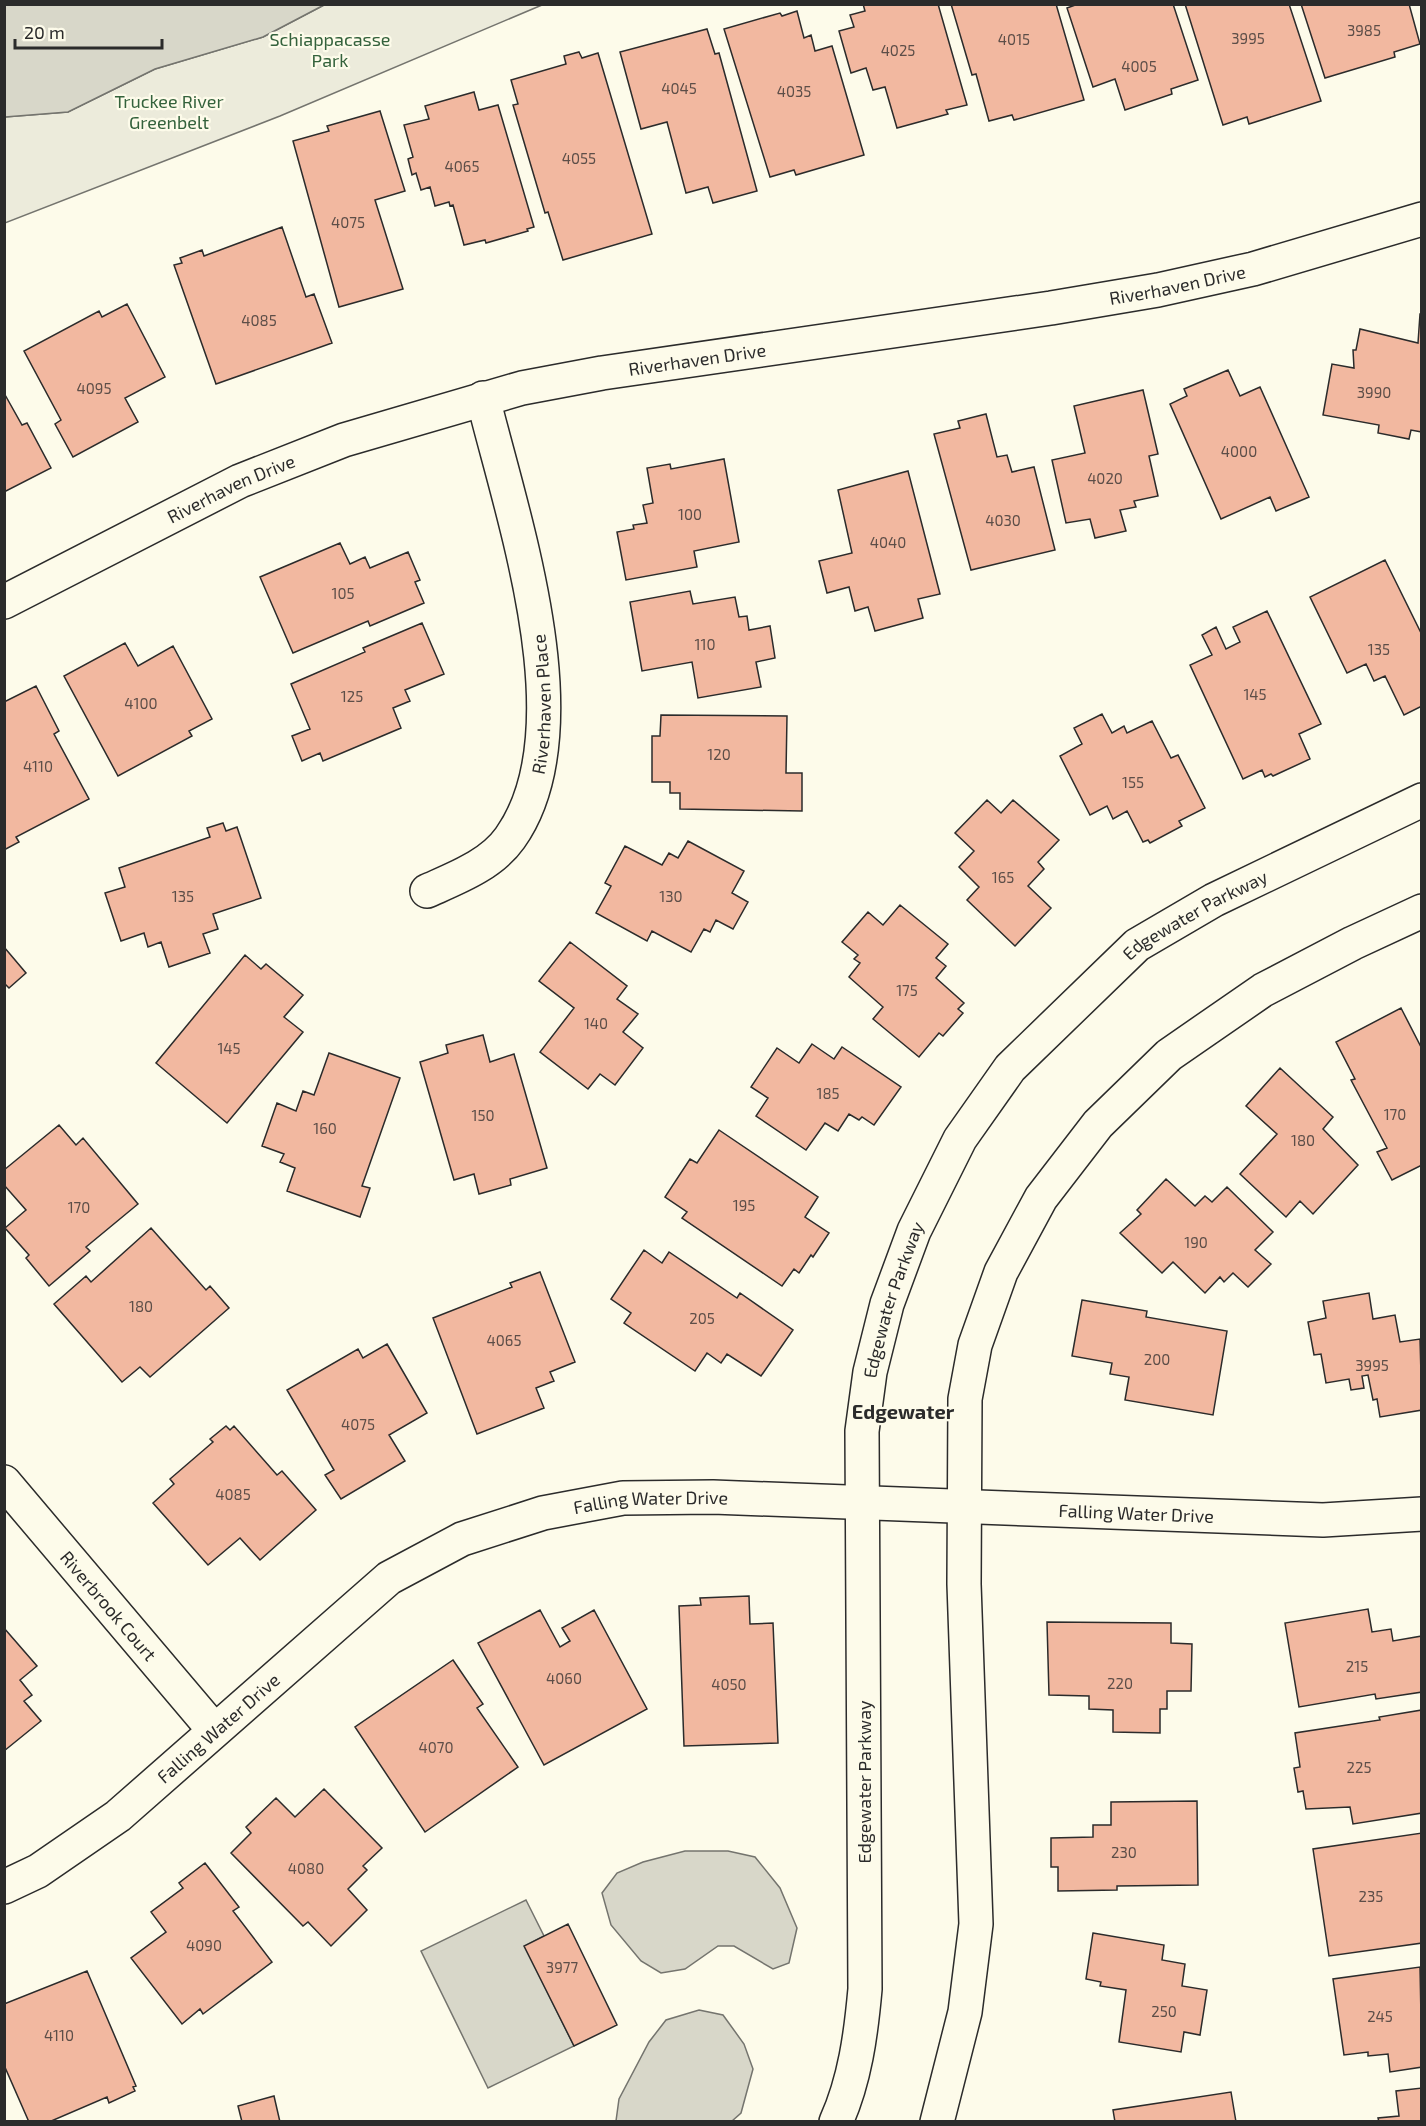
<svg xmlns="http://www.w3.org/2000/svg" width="1426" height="2126" font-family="'Exo 2',sans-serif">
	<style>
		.green { fill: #ecebdb; stroke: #74746e; stroke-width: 1.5 }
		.water { fill: #d8d7c9; stroke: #74746e; stroke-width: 1.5 }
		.building { fill: #f2b8a0; stroke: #2b2b2b; stroke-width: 1.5 }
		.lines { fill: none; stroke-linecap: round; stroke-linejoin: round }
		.minor-casing { stroke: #2b2b2b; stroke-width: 36 }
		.minor { stroke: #fdfbea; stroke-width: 33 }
		.labels { text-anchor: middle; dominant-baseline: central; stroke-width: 4.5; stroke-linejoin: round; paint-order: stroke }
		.number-label { font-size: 15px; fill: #5d4e48 }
		.park-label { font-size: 18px; fill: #34623c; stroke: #fdfbea }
		.street-label { font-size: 18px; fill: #2b2b2b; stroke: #fdfbea }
		.neighbourhood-label { font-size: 20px; font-weight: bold; fill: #2b2b2b; stroke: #fdfbea }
	</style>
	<rect width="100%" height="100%" fill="#fdfbea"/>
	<path class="green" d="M324,5H542L280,116L5,223V117L68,112L155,69L263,37Z"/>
	<path class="water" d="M5,4H324V5L263,37L155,69L68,112L5,117Z
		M685,1851H728L755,1857L780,1888L797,1928L789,1963L773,1969L734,1946H718L685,1969L661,1973L641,1961L611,1925L602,1893L617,1873L643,1862Z
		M526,1900L544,1936L525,1946L574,2046L488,2088L421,1951Z
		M699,2010L723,2015L744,2044L753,2069L741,2113L732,2121H616L619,2099L649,2042L666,2020Z"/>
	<path class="building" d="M863,4H938L967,105L946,110L948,114L897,128L885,87L873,90L866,68L851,73L839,31L854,27L850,15L865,11Z
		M951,4H1056L1084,100L1014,120L1012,115L989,121L976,74L972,75Z
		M1078,4H1173L1198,80L1171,89L1172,94L1125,110L1115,79L1093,87L1067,8Z
		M1185,4H1289L1321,101L1249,124L1247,117L1223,125Z
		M1301,4H1409L1420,44L1394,52L1395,57L1325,78Z
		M797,11L804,38L811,35L815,51L832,46L864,155L796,175L794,170L770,177L724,29L780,13L782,16Z
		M707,29L715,54L719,53L757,191L713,203L708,187L686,193L667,122L641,129L620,52Z
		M579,52L582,58L598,53L652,234L563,260L548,212L545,213L513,105L518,104L511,80L566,64L564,56Z
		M474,92L479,110L498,105L534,227L527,229L528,231L486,243L485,240L464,245L453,205L450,206L449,202L435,206L430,187L421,190L416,173L412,175L408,159L413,157L404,125L429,119L425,106Z
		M380,111L405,191L375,200L403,289L339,307L293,141L329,131L327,126Z
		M282,227L306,297L314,294L332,343L216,384L174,265L182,263L180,258L202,250L204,256Z
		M127,304L165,377L125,398L138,422L73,457L55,424L61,420L24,351L99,311L102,317Z
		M1420,314H1422V432L1411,430L1409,439L1378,433L1379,425L1323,415L1332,364L1354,368L1353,350H1356L1360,329L1418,343Z
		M1228,370L1240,396L1260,387L1309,497L1276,511L1270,497L1221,519L1170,404L1187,396L1184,389Z
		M1143,390L1158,454L1149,456L1158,496L1134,501L1136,507L1120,510L1126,531L1095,538L1090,519L1066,523L1052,460L1085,453L1074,406Z
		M4,393L22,425L27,423L51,468L4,492Z
		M986,414L997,457L1007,455L1012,472L1034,467L1055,550L971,570L934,434L960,428L958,421Z
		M724,459L739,542L694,551L697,567L626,580L617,532L634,529L633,525L647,523L643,505L653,503L647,468L670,464L671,469Z
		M908,471L940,594L918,599L923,618L875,631L868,607L855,611L849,587L827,593L819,561L852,553L838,490Z
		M340,543L350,564L365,557L370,568L408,552L420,580L415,582L424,603L370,626L368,621L293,653L260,577Z
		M1385,560L1422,635V706L1404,715L1385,676L1374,681L1366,664L1347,673L1310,597Z
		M690,591L693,604L735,597L739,617L747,616L749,630L770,626L775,658L756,662L761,687L698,698L692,662L642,671L630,602Z
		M1267,611L1321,724L1299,734L1310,759L1273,776L1271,774L1265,777L1262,770L1243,779L1190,665L1212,655L1202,635L1216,627L1226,649L1240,642L1233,627Z
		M422,623L444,674L405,690L410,701L393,708L401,728L323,761L320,753L302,761L292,736L310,729L291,684L365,652L363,648Z
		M125,643L138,666L173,646L212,719L189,731L192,736L118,776L64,676Z
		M36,686L59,731L54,734L89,799L16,837L19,842L4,850V702Z
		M1102,714L1112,733L1124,726L1127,733L1152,721L1171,758L1178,755L1205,808L1179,821L1182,826L1150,843L1148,840L1143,842L1127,811L1113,819L1107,806L1090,815L1060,756L1082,744L1074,728Z
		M661,715L787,716L786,773H802V811L680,809V793H670V782H652V736H660Z
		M987,800L1001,813L1013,800L1059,840L1038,862L1044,869L1028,886L1051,908L1015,946L967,900L979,887L959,867L974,851L955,833Z
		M223,823L226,831L237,827L261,898L213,914L218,929L203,934L210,953L169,967L161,942L148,947L144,933L121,941L105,893L125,887L119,868L210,837L207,828Z
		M688,841L744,871L732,893L748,902L733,929L716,920L710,932L704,929L691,952L652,931L647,941L596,913L611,886L605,883L625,846L662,865L669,853L678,858Z
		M900,905L948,944L936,958L946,966L936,978L964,1003L958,1009L963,1013L943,1036L939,1033L919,1057L873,1019L883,1007L849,977L860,963L854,959L858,955L842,942L868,912L883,925Z
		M570,942L627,986L617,999L638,1014L623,1032L643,1048L615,1085L600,1074L588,1089L540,1052L574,1008L539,981Z
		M4,947L26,973L9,988L4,983Z
		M245,955L261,969L266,964L303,995L284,1017L303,1032L227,1123L156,1063Z
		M1401,1008L1422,1049V1165L1392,1180L1377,1152L1387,1148L1351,1080L1355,1079L1336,1042Z
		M483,1035L490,1062L514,1054L547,1168L510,1179L511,1185L479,1194L474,1174L454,1180L420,1062L448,1053L446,1045Z
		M812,1044L834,1059L842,1047L901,1087L874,1125L862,1117L859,1120L849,1114L838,1131L825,1123L806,1150L756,1116L768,1098L751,1087L777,1048L799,1063Z
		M329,1053L400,1078L362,1186L370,1188L360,1217L287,1191L295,1168L280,1162L284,1154L262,1146L277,1103L296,1111L303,1091L314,1095Z
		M1280,1068L1333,1117L1323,1129L1358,1165L1313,1214L1300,1201L1286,1217L1240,1174L1277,1134L1246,1106Z
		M59,1125L76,1145L83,1138L138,1204L86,1247L90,1251L49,1286L26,1258L29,1255L5,1228L26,1210L4,1185V1170Z
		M719,1130L818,1197L805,1217L829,1233L813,1257L811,1255L799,1273L794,1269L782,1286L682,1218L687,1212L665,1197L690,1159L697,1163Z
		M1166,1179L1195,1206L1205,1196L1212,1202L1227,1187L1273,1232L1255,1250L1271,1264L1248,1287L1233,1273L1224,1282L1220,1277L1205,1293L1173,1262L1162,1273L1120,1233L1141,1214L1137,1210Z
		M151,1228L206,1290L210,1286L229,1308L150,1377L140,1367L122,1382L54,1304L86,1276L91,1282Z
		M644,1250L662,1263L669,1252L737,1298L740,1293L793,1330L761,1376L727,1354L721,1363L707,1353L695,1371L624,1323L631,1313L611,1299Z
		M540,1272L575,1362L550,1372L554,1381L536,1388L544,1408L477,1434L433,1318L512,1287L510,1283Z
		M1369,1293L1373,1319L1395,1315L1400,1342L1420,1339L1422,1410L1380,1417L1377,1399L1373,1400L1368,1375L1362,1376L1364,1388L1351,1390L1349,1379L1326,1383L1321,1354L1314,1355L1308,1322L1326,1318L1323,1301Z
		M1082,1300L1147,1311L1146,1317L1227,1331L1213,1415L1125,1400L1129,1377L1110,1374L1112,1363L1072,1356Z
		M387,1344L427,1413L389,1435L405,1461L341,1499L325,1475L334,1470L287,1390L358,1349L363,1358Z
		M226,1426L230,1430L234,1426L277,1475L282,1471L316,1510L260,1560L240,1538L208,1565L153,1503L174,1484L170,1479L213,1442L210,1439Z
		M749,1596L750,1624L773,1623L778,1743L684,1746L679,1606L701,1605L700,1598Z
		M1368,1609L1372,1632L1391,1629L1393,1641L1422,1636V1692L1376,1699L1375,1694L1299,1707L1285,1623Z
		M540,1610L560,1647L570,1641L562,1628L594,1610L647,1709L544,1765L478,1643Z
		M1047,1622L1171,1623V1643L1192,1644L1191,1691H1167V1709H1160V1733L1113,1732V1710L1089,1709V1696L1049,1695Z
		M4,1628L37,1666L20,1680L32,1695L24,1701L41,1721L4,1751Z
		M453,1660L483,1704L477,1708L518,1767L425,1832L355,1727Z
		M1422,1710V1813L1353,1824L1350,1807L1306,1809L1303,1791L1298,1792L1294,1768L1300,1767L1295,1733L1380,1720L1379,1717Z
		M324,1789L382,1848L363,1866L367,1870L348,1889L367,1910L331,1946L308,1922L303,1926L231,1853L251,1833L246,1827L276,1798L295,1817Z
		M1197,1801L1198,1885L1117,1886V1890L1058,1891V1867H1051V1838L1093,1837V1825H1111V1802Z
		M1422,1833V1943L1329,1956L1313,1849Z
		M205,1863L239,1907L233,1911L272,1962L203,2014L200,2009L182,2024L131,1958L166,1932L151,1912L183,1888L179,1883Z
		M568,1924L617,2025L574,2046L524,1946Z
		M1093,1933L1164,1945L1162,1960L1185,1964L1182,1986L1207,1990L1200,2035L1184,2032L1181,2052L1119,2042L1126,1990L1100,1986L1101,1982L1086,1979Z
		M1420,1967L1422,2067L1390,2072L1388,2054L1368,2056V2052L1344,2055L1333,1979Z
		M87,1971L136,2086L133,2087L135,2091L109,2103L107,2097L49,2122H29L4,2065V2004Z
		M1422,2088V2122H1379L1378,2118L1399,2116L1396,2091Z
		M1231,2092L1236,2122H1115L1113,2110Z
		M274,2096L280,2122H242L238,2106Z"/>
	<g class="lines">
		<defs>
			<g id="minor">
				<path id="s1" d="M4,602L240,481L344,440L522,388L602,373L1051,308L1158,290L1253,269L1422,219"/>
				<path id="s2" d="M427,891C456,878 491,865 510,838C587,730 512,516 483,398"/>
				<path id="s3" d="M4,1482L214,1730"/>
				<path id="s4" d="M4,1887L38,1871L118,1816L389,1578L462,1539L543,1513L623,1498L713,1497L1323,1520L1422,1514"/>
				<path id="s5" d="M836,2122C855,2080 861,2034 865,1989L862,1431L870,1372L887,1304L914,1231L960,1139L1010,1068L1137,945L1214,900L1422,800"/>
				<path d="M937,2122L965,2012L976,1924L964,1584L965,1399L975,1345L1001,1272L1041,1198L1098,1124L1169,1055L1263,990L1353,943L1422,911"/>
			</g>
		</defs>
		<use href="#minor" class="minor-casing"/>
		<use href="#minor" class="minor"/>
	</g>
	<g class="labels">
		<g class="number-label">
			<text x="1364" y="30">3985</text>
			<text x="1248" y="38">3995</text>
			<text x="1014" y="39">4015</text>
			<text x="898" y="50">4025</text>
			<text x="1139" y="66">4005</text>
			<text x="679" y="88">4045</text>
			<text x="794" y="91">4035</text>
			<text x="579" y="158">4055</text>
			<text x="462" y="166">4065</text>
			<text x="348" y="222">4075</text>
			<text x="259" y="320">4085</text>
			<text x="94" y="388">4095</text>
			<text x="1374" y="392">3990</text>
			<text x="1239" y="451">4000</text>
			<text x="1105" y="478">4020</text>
			<text x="690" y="514">100</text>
			<text x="1003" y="520">4030</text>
			<text x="888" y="542">4040</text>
			<text x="343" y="593">105</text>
			<text x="705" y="644">110</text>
			<text x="1379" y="649">135</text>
			<text x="1255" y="694">145</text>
			<text x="352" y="696">125</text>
			<text x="141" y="703">4100</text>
			<text x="719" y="754">120</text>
			<text x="38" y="766">4110</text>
			<text x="1133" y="782">155</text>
			<text x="1003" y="877">165</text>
			<text x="183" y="896">135</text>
			<text x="671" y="896">130</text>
			<text x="907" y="990">175</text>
			<text x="596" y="1023">140</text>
			<text x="229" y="1048">145</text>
			<text x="828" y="1093">185</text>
			<text x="1395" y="1114">170</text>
			<text x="483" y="1115">150</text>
			<text x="325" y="1128">160</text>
			<text x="1303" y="1140">180</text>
			<text x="744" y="1205">195</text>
			<text x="79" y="1207">170</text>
			<text x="1196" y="1242">190</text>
			<text x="141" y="1306">180</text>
			<text x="702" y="1318">205</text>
			<text x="504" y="1340">4065</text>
			<text x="1157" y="1359">200</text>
			<text x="1372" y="1365">3995</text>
			<text x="358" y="1424">4075</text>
			<text x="233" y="1494">4085</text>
			<text x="1357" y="1666">215</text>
			<text x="564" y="1678">4060</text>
			<text x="1120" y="1683">220</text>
			<text x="729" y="1684">4050</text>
			<text x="436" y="1747">4070</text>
			<text x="1359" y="1767">225</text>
			<text x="1124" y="1852">230</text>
			<text x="306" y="1868">4080</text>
			<text x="1371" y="1896">235</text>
			<text x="204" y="1945">4090</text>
			<text x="562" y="1967">3977</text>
			<text x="1164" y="2011">250</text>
			<text x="1380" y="2016">245</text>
			<text x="59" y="2035">4110</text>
		</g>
		<g class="park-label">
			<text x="330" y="39">Schiappacasse<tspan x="330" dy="21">Park</tspan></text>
			<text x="169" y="101">Truckee River<tspan x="169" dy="21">Greenbelt</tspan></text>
		</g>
		<g class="street-label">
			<text stroke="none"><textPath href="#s1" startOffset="1226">Riverhaven Drive</textPath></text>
			<text stroke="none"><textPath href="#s1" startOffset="740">Riverhaven Drive</textPath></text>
			<text stroke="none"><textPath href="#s1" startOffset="254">Riverhaven Drive</textPath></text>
			<text stroke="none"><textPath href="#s2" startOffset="240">Riverhaven Place</textPath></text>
			<text stroke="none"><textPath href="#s5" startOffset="1334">Edgewater Parkway</textPath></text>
			<text stroke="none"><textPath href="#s5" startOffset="830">Edgewater Parkway</textPath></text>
			<text stroke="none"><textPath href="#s4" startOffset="772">Falling Water Drive</textPath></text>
			<text stroke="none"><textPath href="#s4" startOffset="1258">Falling Water Drive</textPath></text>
			<text stroke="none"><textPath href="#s3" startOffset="162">Riverbrook Court</textPath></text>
			<text stroke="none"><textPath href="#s4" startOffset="268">Falling Water Drive</textPath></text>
			<text transform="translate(864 1782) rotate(-90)">Edgewater Parkway</text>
		</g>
		<g class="neighbourhood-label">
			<text x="903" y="1411">Edgewater</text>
		</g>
	</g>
	<rect width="1426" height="2126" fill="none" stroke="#2b2b2b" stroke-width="12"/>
	<path d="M15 39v9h147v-9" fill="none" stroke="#2b2b2b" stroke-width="3"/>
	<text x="24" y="39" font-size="18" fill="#2b2b2b" stroke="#fdfbea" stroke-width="4.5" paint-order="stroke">20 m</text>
</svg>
